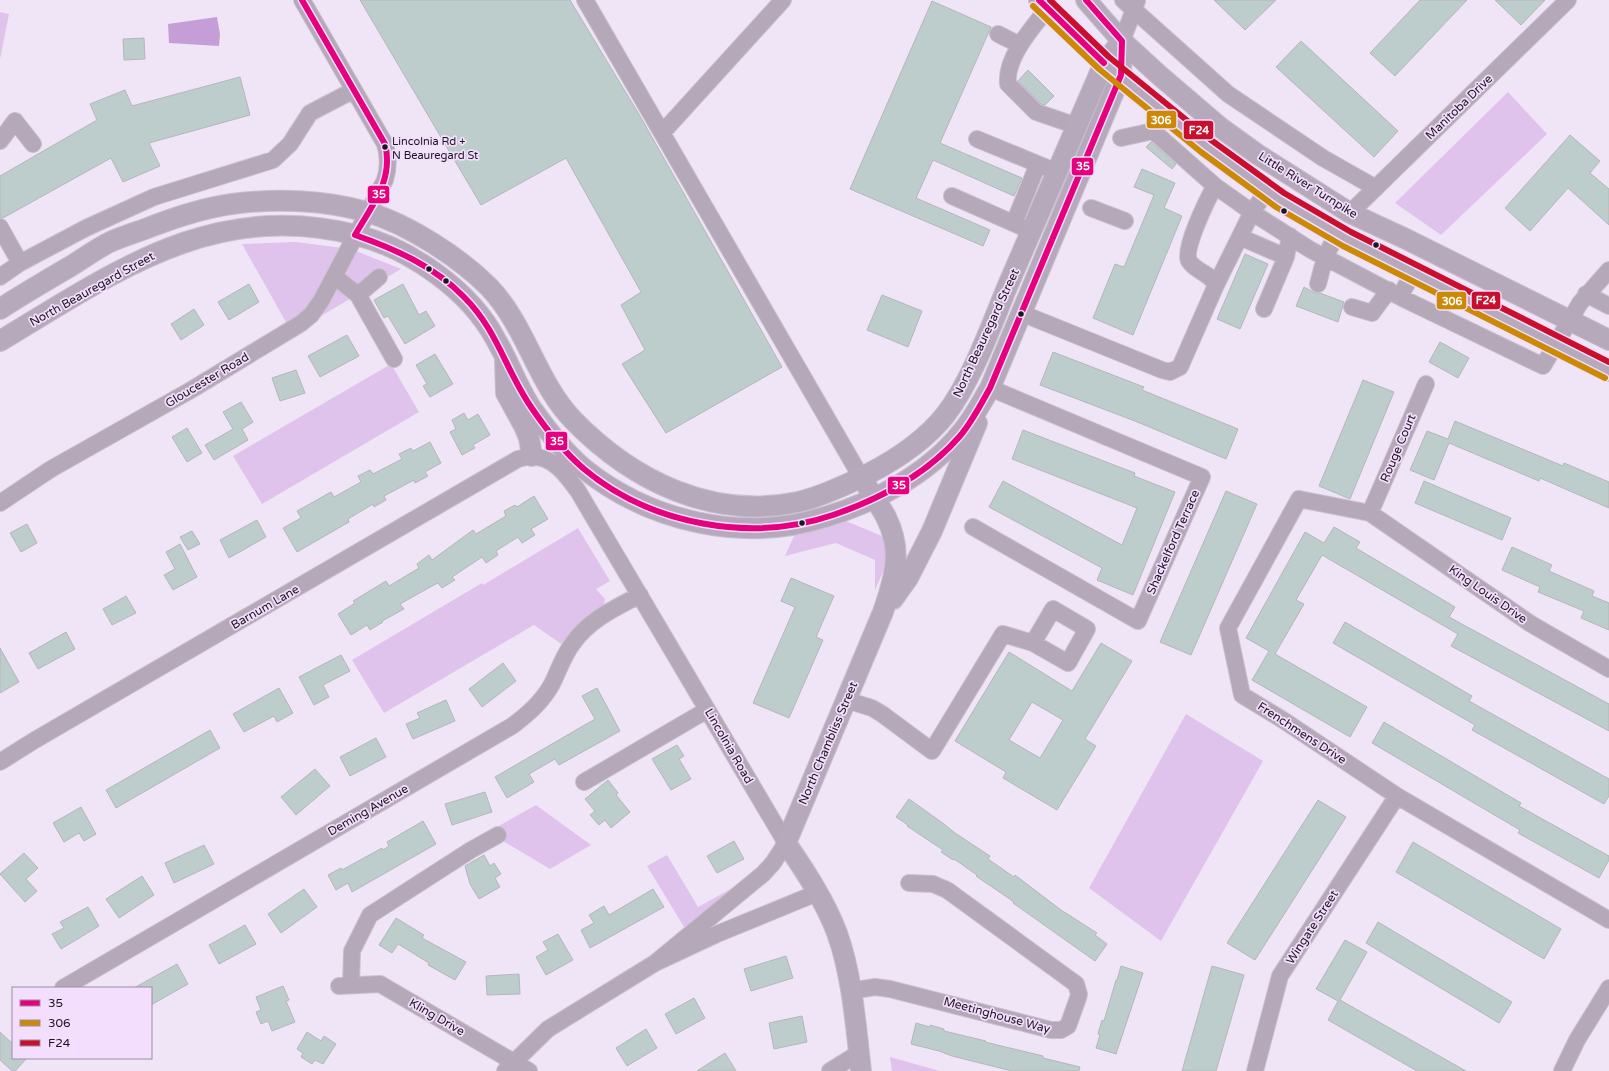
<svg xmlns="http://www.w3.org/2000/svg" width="1609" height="1071" font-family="'Varela Round',sans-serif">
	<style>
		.green { fill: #e0c3ec }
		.water { fill: #c69ed7 }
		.building { fill: #bdcdcc; stroke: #b5b6bb; fill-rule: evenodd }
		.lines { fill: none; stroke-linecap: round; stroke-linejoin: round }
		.minor-casing { stroke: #c9c1ce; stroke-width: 18 }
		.major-casing { stroke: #c9c1ce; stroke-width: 22 }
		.minor { stroke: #b4a8b9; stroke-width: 16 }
		.major { stroke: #b6a9bc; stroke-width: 20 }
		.bus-1-casing { stroke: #f3defd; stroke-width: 9 }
		.bus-2-casing { stroke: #f3defd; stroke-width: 9 }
		.bus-3-casing { stroke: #f3defd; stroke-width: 9 }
		.bus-1 { stroke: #e5007d; stroke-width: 6 }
		.bus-2 { stroke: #cb8906; stroke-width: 6 }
		.bus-3 { stroke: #c8102e; stroke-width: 6 }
		.bus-dot { fill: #1c141f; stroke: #f3defd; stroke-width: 1.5 }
		.labels { text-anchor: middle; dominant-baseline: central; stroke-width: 3.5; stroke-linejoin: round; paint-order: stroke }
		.bus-label { font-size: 11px; fill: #1c141f; stroke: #f3defd; text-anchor: start }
		.street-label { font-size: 12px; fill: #1c141f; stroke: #f3defd }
		.line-badge { stroke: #f3defd; stroke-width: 1.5 }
		.badge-label { font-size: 11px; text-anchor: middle; font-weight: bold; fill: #fff }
	</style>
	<rect width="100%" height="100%" fill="#f0e5f6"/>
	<path class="green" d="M0,12L9,14L0,59Z
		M1508,92L1547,134L1441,235L1395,203Z
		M296,242L351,249L401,269L292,333L242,244Z
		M391,364L419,412L262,504L233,456Z
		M808,505L896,542L875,590V560L836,543L785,556Z
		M578,528L610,581L596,589L605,599L603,608L578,625L561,644L534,625L384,713L352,660L482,583L483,585Z
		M1186,714L1263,761L1161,941L1089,888Z
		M536,805L591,845L550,869L488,832Z
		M667,855L698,907L749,879L756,887L684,927L647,866Z
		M890,1057L940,1071H892Z"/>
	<path class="water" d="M217,17L220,34L219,46L169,43L168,24Z"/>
	<path class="building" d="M360,0H570L640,116L782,367L666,433L622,364L645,350L621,305L641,292L566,158L481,205Z
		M1214,0H1276L1245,30Z
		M1420,0H1467L1395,76L1370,53Z
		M1495,0H1545L1521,25Z
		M932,1L991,27L940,143L1022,178L1014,196L933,160L916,198L990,230L983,246L850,189Z
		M144,38L145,59L124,60L123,39Z
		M1301,41L1398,131L1374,157L1276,67Z
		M1028,70L1054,96L1045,105L1041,104L1018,81Z
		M240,77L250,115L149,143L160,166L123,182L111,158L3,218H0V176L97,120L90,104L125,90L132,106Z
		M1570,135L1600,161L1590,173L1609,189V225L1568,188L1530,231L1505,208Z
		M1151,142L1176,164L1172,169L1146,147Z
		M1142,169L1175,183L1164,208L1182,216L1133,335L1093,318L1115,264L1124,267L1154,195L1134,187Z
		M1245,254L1268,264L1240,329L1217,319Z
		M249,284L259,302L229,320L218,302Z
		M403,284L419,315L426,311L435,326L405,344L388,316L384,318L374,300Z
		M1304,287L1315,293H1320L1344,302L1338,322L1296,306Z
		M882,295L922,311L908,347L867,330Z
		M194,309L204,325L181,340L171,324Z
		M347,335L359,356L320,377L308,356Z
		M1440,342L1469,358L1458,378L1429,362Z
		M1053,352L1144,387L1142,390L1238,429L1226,459L1135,421L1040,385Z
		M435,354L453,384L430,397L423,386L427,384L416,365Z
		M296,370L305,393L280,401L272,378Z
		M1363,380L1394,392L1350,499L1319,486Z
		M241,402L253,422L242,429L248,440L214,460L205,445L233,429L223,412Z
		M464,413L468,420L478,414L490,435L473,445L475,448L462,455L450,432L456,429L452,420Z
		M1455,421L1563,466L1564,463L1609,482V508L1540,478L1539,481L1449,443L1434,480L1410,470L1427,431L1448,439Z
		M187,428L202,453L187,462L172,437Z
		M1023,430L1135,473L1134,476L1175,492L1133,595L1097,580L1102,568L989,507L1003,481L1122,545L1137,508L1012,459Z
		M430,442L441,463L425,472L428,476L415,483L414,480L384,496L386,500L374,507L373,504L348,519L349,522L297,552L283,528L301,518L297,511L331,492L334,497L361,482L358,476L370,470L373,474L402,459L399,454L411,448L413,451Z
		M1424,481L1511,518L1502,540L1415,503Z
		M1226,491L1257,504L1191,655L1160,642Z
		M534,496L548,519L531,529L535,535L522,543L518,537L496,551L498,555L486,563L482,557L452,577L455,580L442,588L438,583L432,586L400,604L404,609L382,621L383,622L370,630L367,625L351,635L338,614L355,603L353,601L386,581L389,586L419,568L417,564L429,555L432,560L473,530L476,534L506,516L504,511L515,505L517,507Z
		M257,520L266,537L229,558L220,540Z
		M27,524L37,543L21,552L10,533Z
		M1334,527L1360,542L1356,548L1455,607L1449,617L1609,704V731L1451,646L1458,634L1322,555L1296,600L1304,604L1275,654L1367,707L1350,737L1252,680L1269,651L1246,638L1305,532L1324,543Z
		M192,531L200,544L188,550L180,537Z
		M180,544L197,577L173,590L164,575L175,569L166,552Z
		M1512,547L1552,565L1549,571L1594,591L1592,596L1609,603V630L1581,618L1584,611L1538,592L1540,587L1502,570Z
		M791,578L834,596L816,637L823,640L789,718L753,703L795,607L781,601Z
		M126,596L136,613L112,625L103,609Z
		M1345,622L1472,696L1469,701L1609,779V796L1604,804L1472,730L1475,725L1333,643Z
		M66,632L75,649L38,669L29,653Z
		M1101,643L1132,661L1085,739L1096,746L1057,810L1003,778L1006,772L955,741L1009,652L1072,691ZM1032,702L1063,720L1040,758L1009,740Z
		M0,648L19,682L0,693Z
		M341,655L350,671L323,685L329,697L314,705L299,677Z
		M503,663L516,681L482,707L469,689Z
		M279,688L293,713L277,722L274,716L244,732L233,714Z
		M597,688L620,731L559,765L555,759L529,774L534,782L507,798L495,777L595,719L582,696Z
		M446,700L455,721L413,739L406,724L420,718L417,713Z
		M1384,722L1521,803L1519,806L1609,856V860L1599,878L1518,833L1520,830L1372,743Z
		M210,730L220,748L116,808L106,790Z
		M376,738L386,757L350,776L340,757Z
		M677,745L684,756L679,759L691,779L671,790L652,759Z
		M315,769L330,786L296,815L281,797Z
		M608,780L618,793L616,795L630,812L611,828L605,820L599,825L590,815L595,811L585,799Z
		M485,792L492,812L452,825L445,804Z
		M909,799L944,824L955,833L990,856L988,859L1014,877L1015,875L1061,910L1097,933L1095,935L1107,944L1095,961L1013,903L1014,902L976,876L977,875L954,859L953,860L941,852L943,850L907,826L908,825L896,817Z
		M1318,800L1346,817L1255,960L1227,943Z
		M81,807L96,834L84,841L79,833L64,842L53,823Z
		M423,821L436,844L352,892L348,883L336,890L328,875L341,868L342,870L382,848L383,850L389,846L387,842Z
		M734,841L744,859L717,873L707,856Z
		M1413,842L1561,929L1544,959L1396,872Z
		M204,845L214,864L174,883L165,863Z
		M24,853L38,868L26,879L37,891L25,902L0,874Z
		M484,855L490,866L494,863L501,874L495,878L500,887L479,899L470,884L465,866Z
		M142,876L154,895L119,918L106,899Z
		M304,889L317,907L281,933L268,914Z
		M653,889L664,907L590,948L581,930L594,923L589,915L604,906L609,915Z
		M88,907L99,926L61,949L52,934L64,928L60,922Z
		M396,918L424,935L422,938L466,962L455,980L428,965L429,963L398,944L392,953L379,945Z
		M1378,922L1512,1002L1499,1023L1366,943Z
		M245,925L256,944L219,964L209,945Z
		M558,934L573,960L546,975L536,957L548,950L543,942Z
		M1345,940L1367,952L1340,1000L1466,1071H1417L1328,1020L1338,1001L1316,989Z
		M786,956L793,978L751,991L744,969Z
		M177,964L188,984L151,1005V988H134Z
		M1121,966L1143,973L1116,1054L1096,1048L1100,1035L1098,1034L1102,1020L1104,1021L1116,980H1117Z
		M1212,966L1244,975L1216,1071H1182Z
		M519,974L520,994L487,995L486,976Z
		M283,986L289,1000L286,1001L295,1022L272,1031L268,1021L261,1024L256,1012L261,1010L256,997Z
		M694,998L705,1018L676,1034L665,1014Z
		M802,1016L807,1042L774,1049L769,1023Z
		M916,1023L930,1027V1025L944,1029V1031L986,1041L985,1042L1043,1056V1058L1080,1067L1079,1071H1012L952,1056L939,1051L911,1044Z
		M646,1029L657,1048L627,1066L616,1048Z
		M0,1032L13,1044V1058H27L15,1071H12L0,1060Z
		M307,1032L321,1041L324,1036L336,1044L323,1064L315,1060L312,1064L301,1057L303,1053L297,1049Z
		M725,1053L736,1071H697Z"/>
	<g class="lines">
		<defs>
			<path id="minor" d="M585,0L861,477
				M1123,0L1228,94L1323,158L1376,188
				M1048,8C1032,28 1005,58 1008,84L1036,112L1077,126
				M998,34L1020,45
				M1122,41L1137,1
				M1160,108L1153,131L1215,186L1256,215L1311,250L1406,300L1543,366L1580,303L1609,270
				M662,133L783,0
				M1121,138L1153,131
				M977,139L1057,172
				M0,141L15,121L33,144
				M1215,186C1208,198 1182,251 1189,261C1196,272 1209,272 1216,285L1252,212L1267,191
				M952,196L1031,231
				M1091,208L1125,221
				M1350,213L1568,0
				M1014,223L1038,164
				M0,227L20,263L86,228L154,197L273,160L290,144L310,113L354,90
				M1240,237L1286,257
				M334,276L358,295L379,277
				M0,277L20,263
				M1318,284L1325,257L1337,234
				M1586,294L1609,306
				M358,295L394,359
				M1400,296L1413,273
				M1352,307L1372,313L1389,290
				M1264,309L1286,257L1290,236
				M1021,313L1162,370L1170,372L1180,367L1216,285
				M0,503L51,469L191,390L300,324L311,315L321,301L385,180C389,167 389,157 385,144L302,0
				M1370,513L1426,384
				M973,527L1138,621L1202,477L990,388
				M1609,669L1531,624L1370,513L1299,499L1228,628L1242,695L1283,720L1397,796L1609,920
				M846,700L872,708L882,714L932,751L1003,634L1033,643L1068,663L1087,629L1053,609L1033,643
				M0,762L35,740L518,459C548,450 563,470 578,491L786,843L773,863L763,874L655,963
				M584,782L707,710
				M351,985L352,951L370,915L471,850L498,835
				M339,986L380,984L529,1071
				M63,988L512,726C528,714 542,702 552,684C559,670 563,656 573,643C589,620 615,608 640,595
				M850,991L875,987L890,989L1051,1030H1061L1068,1026L1078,998L1079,994L1076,984L947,890L933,884L909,883
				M505,1071L548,1029L655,963L717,934L817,893
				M830,1071L859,1053
				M1255,1071L1280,976L1397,796
				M1562,1071L1577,1040L1609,988"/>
			<path id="major" d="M1039,0L1104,63L1206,146L1280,200L1347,239L1609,371
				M1086,0L1122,41L1159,75L1221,128L1257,154L1350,213L1404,238L1609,340
				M0,309C23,294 47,280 71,266C84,258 96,249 110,242C121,237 134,233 145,229C173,218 202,208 232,204C276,198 325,200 367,212C408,224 459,257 489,287C527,327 536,382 574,421C633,481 712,520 798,502C823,496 846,485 868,474C897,459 925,441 946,414C972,380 991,326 1008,285C1040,211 1072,137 1104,63L1122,41
				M0,341C115,272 214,199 356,235C409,248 470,290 496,340C509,362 518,388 532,409C547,430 563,451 583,468C650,522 743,543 825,517C875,502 928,474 961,433C973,419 981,403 990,388L1121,75L1122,41
				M505,361L506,393L524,426L529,438L532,456
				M893,599L908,578L932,531L977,423
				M861,1071C856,1027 852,974 837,933C825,901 805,871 786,843L883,612C895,577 903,551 886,517C881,507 873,497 868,488"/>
		</defs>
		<use href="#minor" class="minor-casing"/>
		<use href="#major" class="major-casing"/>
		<use href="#minor" class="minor"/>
		<use href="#major" class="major"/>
		<defs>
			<path id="bus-1" d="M302,0L385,144C394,180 372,205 355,235C395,249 434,266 464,297C498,331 505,369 531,407C546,429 563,451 584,469C651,525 751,543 833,515C880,499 927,474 960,436C972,422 981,404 990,388L1121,75L1122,41L1086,0
				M1039,0L1104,63"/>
			<path id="bus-2" d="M1033,6L1099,69L1201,152L1276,207L1343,246L1605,378"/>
			<path id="bus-3" d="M1050,0L1109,57L1211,140L1284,193L1351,232L1609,362"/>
		</defs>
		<use href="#bus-1" class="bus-1-casing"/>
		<use href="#bus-2" class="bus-2-casing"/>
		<use href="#bus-3" class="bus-3-casing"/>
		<use href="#bus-1" class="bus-1"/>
		<use href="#bus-2" class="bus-2"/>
		<use href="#bus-3" class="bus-3"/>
	</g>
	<g class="bus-dot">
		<circle cx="385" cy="147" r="3.5"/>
		<circle cx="1284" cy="211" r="3.5"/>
		<circle cx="1376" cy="245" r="3.5"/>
		<circle cx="429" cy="269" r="3.5"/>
		<circle cx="446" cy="281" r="3.5"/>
		<circle cx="1021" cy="314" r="3.5"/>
		<circle cx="802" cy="523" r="3.5"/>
	</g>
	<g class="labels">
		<g class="bus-label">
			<text x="392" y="141">Lincolnia Rd +<tspan x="392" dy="14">N Beauregard St</tspan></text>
		</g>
		<g class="street-label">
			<text transform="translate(1459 107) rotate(-44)">Manitoba Drive</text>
			<text transform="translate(1308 185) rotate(32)">Little River Turnpike</text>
			<text transform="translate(92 289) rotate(-29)">North Beauregard Street</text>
			<text transform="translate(986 333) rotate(-65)">North Beauregard Street</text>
			<text transform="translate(207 380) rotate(-31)">Gloucester Road</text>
			<text transform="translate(1398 448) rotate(-67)">Rouge Court</text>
			<text transform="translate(1173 542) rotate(-66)">Shackelford Terrace</text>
			<text transform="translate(1488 594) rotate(35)">King Louis Drive</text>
			<text transform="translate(265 607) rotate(-30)">Barnum Lane</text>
			<text transform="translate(1302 733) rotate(33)">Frenchmens Drive</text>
			<text transform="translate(828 743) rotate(-67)">North Chambliss Street</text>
			<text transform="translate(729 746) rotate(60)">Lincolnia Road</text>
			<text transform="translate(368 810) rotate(-30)">Deming Avenue</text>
			<text transform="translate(1312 927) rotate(-57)">Wingate Street</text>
			<text transform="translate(997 1015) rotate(15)">Meetinghouse Way</text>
			<text transform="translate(437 1017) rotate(30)">Kling Drive</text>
		</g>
	</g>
	<g class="line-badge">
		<rect x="1146" y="110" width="31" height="19" rx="4" fill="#cb8906"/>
		<rect x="1183" y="120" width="31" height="20" rx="4" fill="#c8102e"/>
		<rect x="1071" y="157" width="23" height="19" rx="4" fill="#e5007d"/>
		<rect x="367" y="185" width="23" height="19" rx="4" fill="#e5007d"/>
		<rect x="1471" y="291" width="30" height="19" rx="4" fill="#c8102e"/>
		<rect x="1436" y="291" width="31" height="19" rx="4" fill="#cb8906"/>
		<rect x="545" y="431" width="23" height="20" rx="4" fill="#e5007d"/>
		<rect x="887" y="476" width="23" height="19" rx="4" fill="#e5007d"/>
	</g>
	<g class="badge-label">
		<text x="1161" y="124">306</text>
		<text x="1199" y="134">F24</text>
		<text x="1083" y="170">35</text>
		<text x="379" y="198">35</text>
		<text x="1486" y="304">F24</text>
		<text x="1452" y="305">306</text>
		<text x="557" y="445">35</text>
		<text x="899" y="489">35</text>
	</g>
	<rect x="12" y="987" width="140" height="72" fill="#f3defd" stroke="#9d8da4"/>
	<rect x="20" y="1000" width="20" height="6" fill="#e5007d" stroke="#9d8da4"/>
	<text x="48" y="1007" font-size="12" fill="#1c141f">35</text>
	<rect x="20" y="1020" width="20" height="6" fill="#cb8906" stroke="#9d8da4"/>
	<text x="48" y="1027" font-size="12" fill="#1c141f">306</text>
	<rect x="20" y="1040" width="20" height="6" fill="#c8102e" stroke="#9d8da4"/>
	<text x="48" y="1047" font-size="12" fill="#1c141f">F24</text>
</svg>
